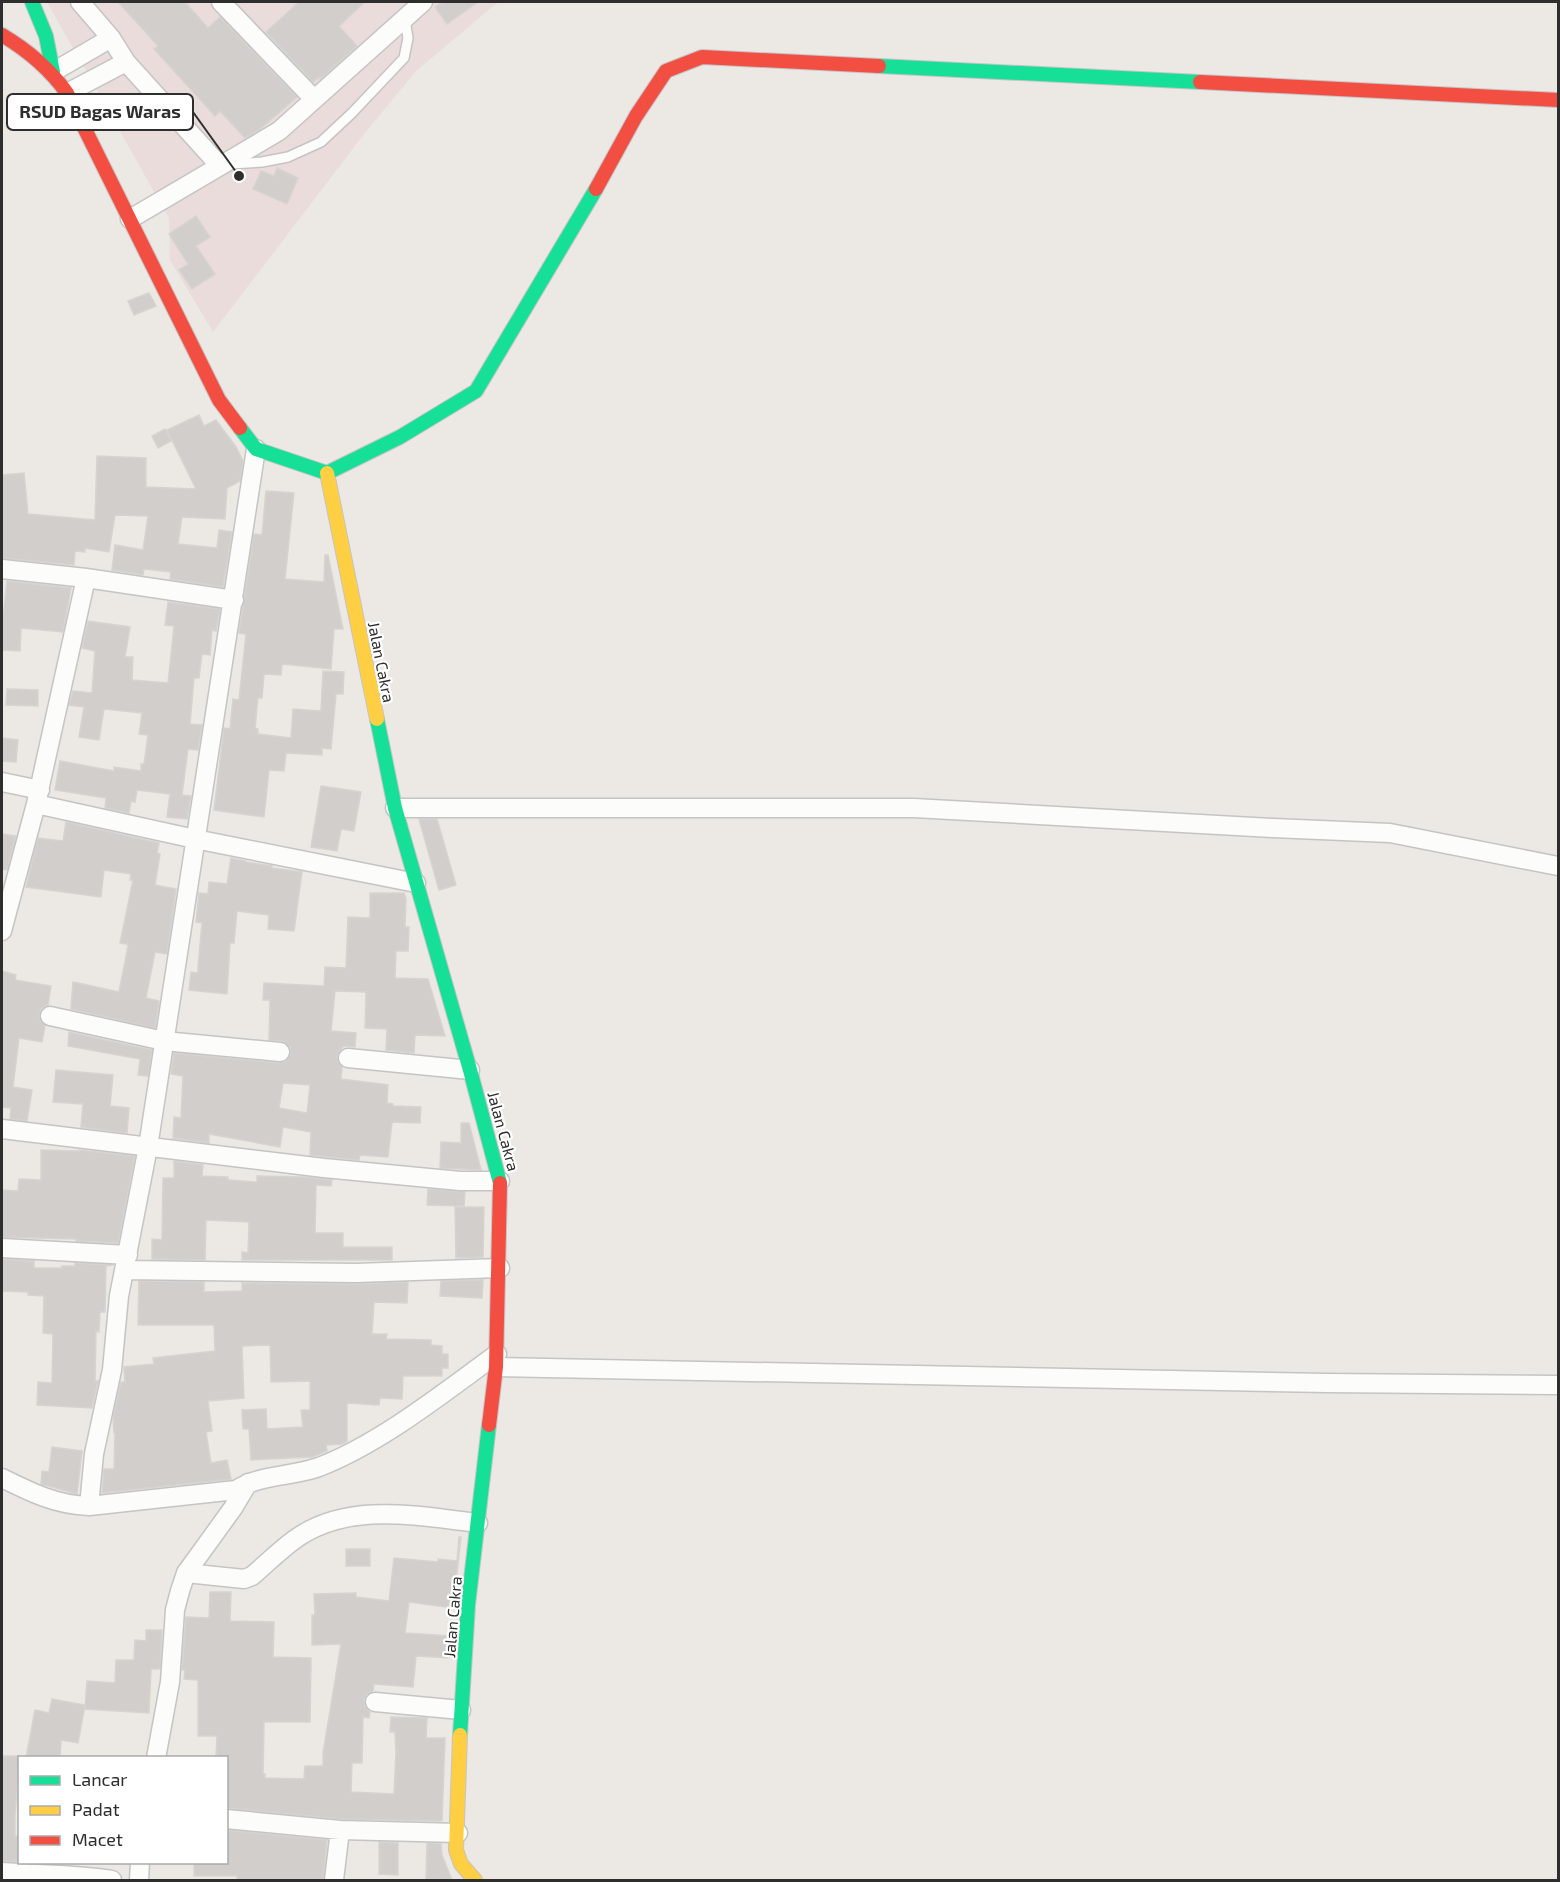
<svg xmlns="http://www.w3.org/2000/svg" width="1560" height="1882" font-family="'Exo 2',sans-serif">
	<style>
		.medical { fill: #e9dcdb }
		.building { fill: #d1cecb; stroke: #d7d4d0; stroke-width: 1.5; fill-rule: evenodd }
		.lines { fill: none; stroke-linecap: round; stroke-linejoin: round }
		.lane-casing { stroke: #c5c4c5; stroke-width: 12 }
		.street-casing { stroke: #c5c4c5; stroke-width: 21 }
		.fast-casing { stroke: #c5c4c5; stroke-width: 16 }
		.slow-casing { stroke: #c5c4c5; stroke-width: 16 }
		.jam-casing { stroke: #c5c4c5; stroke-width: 16 }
		.lane { stroke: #fcfcfb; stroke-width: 9 }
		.street { stroke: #fcfcfb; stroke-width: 18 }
		.fast { stroke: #16e098; stroke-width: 14 }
		.slow { stroke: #ffcf43; stroke-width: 14 }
		.jam { stroke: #f24e42; stroke-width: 14 }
		.labels { text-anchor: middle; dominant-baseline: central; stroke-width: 4.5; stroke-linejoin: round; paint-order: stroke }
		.street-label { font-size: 16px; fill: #2e2e2e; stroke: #fff }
		.leader { fill: none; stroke: #2e2e2e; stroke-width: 2 }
		.callout-dot { fill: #2e2e2e; stroke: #fff; stroke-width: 2 }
		.callout { fill: #fff; stroke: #2e2e2e; stroke-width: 2 }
		.callout-label { font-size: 18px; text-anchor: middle; font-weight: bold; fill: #2e2e2e }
	</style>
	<rect width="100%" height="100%" fill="#ece8e4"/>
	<path class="medical" d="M47,2H498L416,71L364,134L213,332L170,260L169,218Z"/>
	<path class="building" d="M118,2H185L208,28L220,17L297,97L259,130L245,138L220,111L215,116L154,49L158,46Z
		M299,2H365L339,26L357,46L320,79L319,77L313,82L266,32Z
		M443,2H478L447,24L435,7Z
		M277,168L298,178L287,204L253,189L261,171L274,176Z
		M196,216L210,237L196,246L215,274L192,289L179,270L188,264L169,234Z
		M149,293L156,306L134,315L128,301Z
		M199,415L204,426L216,420L236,447L243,461L240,481L227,488L225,519L182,517L178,544L217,548L219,530L232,532L223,587L170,579L171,572L144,569L143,575L112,570L115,545L143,550L148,516L115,515L109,552L85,548V552L75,551L74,565L2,558V475L24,473L28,514L95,520L97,456L146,458V487L196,489L167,430Z
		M165,429L171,441L158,448L152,436Z
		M266,491L294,493L285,579L324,582L325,555H328L343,629H334L331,669L282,664L281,675L264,674L262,698H258L255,728L258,729V734L291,738L293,709L321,711L323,671L344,672L343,694H336L331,749L322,748V755L286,753L284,771L269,770L264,817L214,810L224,728L230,729L233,699L239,700L246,634L239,633L254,534L262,535Z
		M7,581L71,588L63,632L21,628L20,651L2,650V627Z
		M168,602L220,609L216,631L212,630L210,655L202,654L199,678H194L190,724L202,725L198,750L188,749L182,795L191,796L187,819L167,817L170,794L137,790L135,802L131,801L129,813L105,808L106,798L55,790L60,761L114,771V767L141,771V764H144L148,735L139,734L142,713L104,709L99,740L79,737L84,707L69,705L73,691L92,693L95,651L82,648L88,621L130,627L125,657H133L132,680L168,683L174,626L165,625Z
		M7,689L38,690V706L6,705Z
		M2,738L18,740L16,762L2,761Z
		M321,786L361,792L354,831L341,829L337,851L311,847Z
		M419,819H437L456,885L439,890Z
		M66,822L159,843L157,853L160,854L155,885L176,889L167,954L155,952L146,998L159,1001L155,1028L71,1009L73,982L119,992L128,946L127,944L120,943L133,880H130L131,874L104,870L101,897L26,887L38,838L63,841Z
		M2,834L16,836L7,870L2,869Z
		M231,858L246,861V862L272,866V868L302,872L294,931L268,929L269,915L237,911L234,943H230L227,994L189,990L191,972L198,973V967L202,923L196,922L199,893L208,894L209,882L227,884Z
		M370,893H404L406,899L405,927H409L408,951H396L395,978L428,979L445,1036L415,1035L414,1053L386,1050L387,1029L365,1028L366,992L335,991L331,1031L356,1033L355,1047L343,1046L337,1056L338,1062L342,1067L341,1079L388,1085L387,1103L393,1104V1106L421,1107L420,1123L392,1122L388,1157L360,1155L359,1160L310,1155L311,1132L283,1127L280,1147L209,1134V1143L173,1138L174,1117L181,1118L183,1076L171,1074L174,1053L279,1063L285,1062L291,1054L290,1047L282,1041L269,1040L270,1000H263L264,983L324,986L325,967L346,968L348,917L370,918ZM283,1083L310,1085L307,1113L279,1108Z
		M2,971L16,975L15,980L51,986L48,1005L42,1008L39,1014L40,1020L45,1026L42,1042L19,1038L13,1087L32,1090L27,1121L10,1119L11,1108L2,1107Z
		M69,1032L152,1050L148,1076L138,1075L140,1059L68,1046Z
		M56,1070L113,1075L110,1106L129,1108L127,1133L81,1127L83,1104L53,1102Z
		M461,1123H469L481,1170L440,1168L441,1142L461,1143Z
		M41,1150L79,1151V1150L135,1156L118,1243L76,1241V1239L2,1237V1190L18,1191L19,1179L41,1180Z
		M174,1161L203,1165L202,1176L228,1177V1180L257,1182V1176L304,1177L332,1180L331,1186L316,1185L315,1233H343V1247H392V1260H242V1252L248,1253L249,1222L206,1220L205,1260L152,1259V1239L162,1240L163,1178H174Z
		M428,1189L465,1192L464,1206L427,1205Z
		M455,1207H484L483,1257L456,1258Z
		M2,1259L34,1261V1268H62V1266H75V1263L113,1265L106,1266L105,1312H100L99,1332L96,1331L95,1381H98L92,1408L37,1405L38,1382L52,1383L53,1334L43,1333L44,1296L28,1295V1292L2,1291Z
		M483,1280L482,1298L440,1296L441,1281Z
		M139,1281L204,1282V1292L242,1291V1283L356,1284L408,1282L407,1303L374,1302L372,1334H387L386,1339L431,1340V1345L442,1346V1354H448V1368H442V1376H403L402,1399L380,1398L379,1405L347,1403V1441L342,1444L326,1445L327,1451L312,1457L251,1460L249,1429H243L242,1410L266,1409L267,1429L303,1427L301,1410H310V1381L271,1382L270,1345L242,1346L244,1398L208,1401L212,1431L206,1432L211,1463L227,1460L231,1479L102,1493L104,1469H114L115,1433H114L113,1417L121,1382H125L124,1367L154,1364L153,1358L215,1351L214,1325H138Z
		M52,1447L82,1451L77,1494L41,1484L42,1471L49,1472Z
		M459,1537H461L453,1608L409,1602L405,1633L451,1636L449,1658L416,1656L413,1687L374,1684L373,1691L366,1695L364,1700L365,1707L370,1712L369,1718L363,1717L362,1763H352L351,1792L394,1794L396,1752L395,1732H390L391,1717L427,1718L426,1738H445L442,1821L341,1819L226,1808V1758H216L217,1736H198V1680L184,1679L185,1670H182L186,1617L209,1618L210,1592H231L230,1621L274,1622L273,1657L311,1658L310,1722H264L263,1774H265V1778L304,1779L305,1766H323V1753L341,1644L312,1645V1615H315L314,1594L356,1593V1597L389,1601L394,1558L438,1562V1559L457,1561Z
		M346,1549H370V1566H346Z
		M146,1630H162L160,1669H151L149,1713L85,1709L87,1681L115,1683L116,1660H134L135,1640L146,1641Z
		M52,1699L85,1705L78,1743L61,1740L60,1758H26L35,1710L49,1713Z
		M2,1756H20L15,1815V1836H20V1862L2,1861Z
		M226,1830L327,1840L323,1881H237V1876H194V1863H226Z
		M379,1842L398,1843V1875L379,1874Z
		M427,1843L441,1844L442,1855L452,1880L426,1879Z"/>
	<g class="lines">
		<defs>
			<path id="lane" d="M231,164L262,162L288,157L321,142L352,113L404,58L408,38L405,19"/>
			<path id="street" d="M80,2L111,38L126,62L220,166L279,131L423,2
				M221,2L313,98
				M53,72L111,38
				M67,93L126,62
				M130,219L220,166
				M256,449L148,1147L119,1296L112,1370L94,1454L89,1506L236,1490C261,1474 291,1477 319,1467C381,1443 443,1393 497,1354
				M2,569L86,578L234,600
				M2,782L40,790
				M36,804L195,839L416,883
				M395,808H914L1273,828L1390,833L1558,866
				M2,931L36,804L86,578
				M50,1016L164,1041L280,1052
				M348,1058L470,1070
				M2,1129L324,1168L460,1181H500
				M2,1248L128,1255
				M125,1270L356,1273L500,1268
				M496,1367L1327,1383L1558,1385
				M2,1478C30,1492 56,1505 89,1506
				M186,1573L244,1579L252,1576C266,1564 279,1551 294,1540C347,1501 417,1516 478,1523
				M375,1702L461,1710
				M156,1758L170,1682L175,1610L180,1591L186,1573L233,1508L248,1483
				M226,1819L340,1830L458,1833
				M2,1872C38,1875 76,1874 112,1880
				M139,1880L140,1862
				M334,1880L340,1830"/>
			<path id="fast" d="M32,2L46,36L53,72
				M879,66L1200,82
				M240,428L256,449L327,473L400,437L476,391L596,189
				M377,719L395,808L470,1070L500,1183
				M460,1735L468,1605L489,1425"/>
			<path id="slow" d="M327,473L377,719
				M460,1735L456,1850L461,1864L475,1880"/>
			<path id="jam" d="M2,35C29,51 49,68 67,93L219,400L240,428
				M1200,82L1558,100
				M596,189L636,116L666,71L702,57L879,66
				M489,1425L496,1367L500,1183"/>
		</defs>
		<use href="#lane" class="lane-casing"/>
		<use href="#street" class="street-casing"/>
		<use href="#fast" class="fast-casing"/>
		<use href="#slow" class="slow-casing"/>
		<use href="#jam" class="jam-casing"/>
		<use href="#lane" class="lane"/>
		<use href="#street" class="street"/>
		<use href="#fast" class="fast"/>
		<use href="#slow" class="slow"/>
		<use href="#jam" class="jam"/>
	</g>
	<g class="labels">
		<g class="street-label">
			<text transform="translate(382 662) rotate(79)">Jalan Cakra</text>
			<text transform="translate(504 1131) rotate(75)">Jalan Cakra</text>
			<text transform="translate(452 1617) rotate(-85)">Jalan Cakra</text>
		</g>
	</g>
	<path class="leader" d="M239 176L193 112"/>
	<circle class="callout-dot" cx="239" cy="176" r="6"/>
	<rect class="callout" x="7" y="94" width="186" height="36" rx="6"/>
	<g class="callout-label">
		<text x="100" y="118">RSUD Bagas Waras</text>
	</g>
	<rect width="1560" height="1882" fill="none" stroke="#2e2e2e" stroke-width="6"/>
	<rect x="18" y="1756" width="210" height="108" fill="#ffffff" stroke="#ababab" stroke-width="1.5"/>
	<rect x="30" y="1776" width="30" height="9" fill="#16e098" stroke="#ababab" stroke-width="1.5"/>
	<text x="72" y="1786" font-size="18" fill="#2e2e2e">Lancar</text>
	<rect x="30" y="1806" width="30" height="9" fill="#ffcf43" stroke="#ababab" stroke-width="1.5"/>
	<text x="72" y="1816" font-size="18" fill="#2e2e2e">Padat</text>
	<rect x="30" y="1836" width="30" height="9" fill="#f24e42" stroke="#ababab" stroke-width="1.5"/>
	<text x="72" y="1846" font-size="18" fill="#2e2e2e">Macet</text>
</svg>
